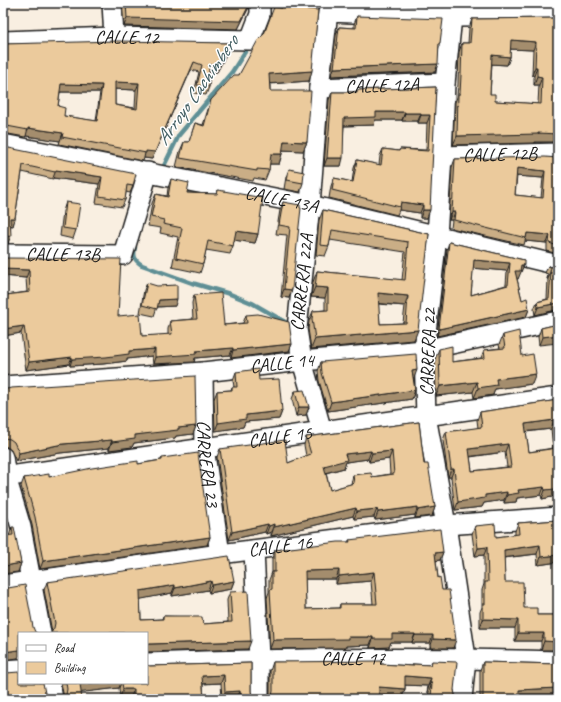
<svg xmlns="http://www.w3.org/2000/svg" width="561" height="702" font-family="Caveat,sans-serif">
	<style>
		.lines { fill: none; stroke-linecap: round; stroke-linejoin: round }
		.stream { stroke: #5f8f95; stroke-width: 4.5 }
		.minor-casing { stroke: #1c1c1c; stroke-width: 22 }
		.minor { stroke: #fff; stroke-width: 19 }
		.wall { fill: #caae86; stroke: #1c1c1c; fill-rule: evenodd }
		.shaded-wall { fill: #a48d6d; stroke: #1c1c1c }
		.building { fill: #ebca9c; stroke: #1c1c1c; fill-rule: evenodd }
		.labels { text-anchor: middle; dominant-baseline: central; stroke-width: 3; stroke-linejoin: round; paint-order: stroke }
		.street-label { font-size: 19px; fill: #1c1c1c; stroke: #fff }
		.water-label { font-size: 20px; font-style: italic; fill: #435f63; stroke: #fff }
	</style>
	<rect width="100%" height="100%" fill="#f9efe1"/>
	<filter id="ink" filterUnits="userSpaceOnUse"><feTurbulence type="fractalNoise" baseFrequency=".025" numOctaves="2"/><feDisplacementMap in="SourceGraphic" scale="8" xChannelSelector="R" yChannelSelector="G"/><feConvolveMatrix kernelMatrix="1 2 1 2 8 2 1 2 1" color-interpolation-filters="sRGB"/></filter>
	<g filter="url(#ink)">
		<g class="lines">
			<path class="stream" d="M161,172L179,135L232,72L250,44
				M135,247C133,256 134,260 142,265L192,283L230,294L252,303L285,322"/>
			<defs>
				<g id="minor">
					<path d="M112,3L114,37"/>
					<path d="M455,3L452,17L445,83L442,156L437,236L424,350L426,416L446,525L466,658L462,699"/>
					<path id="s1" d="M3,41L114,37L250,40L260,14V3"/>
					<path id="s2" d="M319,88L445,83"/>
					<path id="s3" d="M3,144L310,205L558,265"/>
					<path id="s4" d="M442,156L558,153"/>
					<path id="s5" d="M3,254L123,255L148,172"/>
					<path id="s6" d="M203,372L204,448L220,554"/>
					<path id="s7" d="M3,386L203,372L302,361L424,350L558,321"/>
					<path id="s8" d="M322,431L302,361L297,329L310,205L319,88L328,12L452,17L558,16"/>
					<path d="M3,457L6,477L21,527L41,633"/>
					<path id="s9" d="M3,477L558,397"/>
					<path d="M254,550L259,659V699"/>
					<path id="s10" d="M3,585L220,554L446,525L558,517"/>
					<path id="s11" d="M147,663C284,658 421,657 558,661"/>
					<path d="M3,670L19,669"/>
					<path d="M50,683L53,699"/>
				</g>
			</defs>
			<use href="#minor" class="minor-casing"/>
			<use href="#minor" class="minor"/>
		</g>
		<path class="wall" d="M122,3H251L238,29L124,26Z
			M277,3H295L309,81L270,84V91L307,142L303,151L283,150L279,164H269V170L265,180L254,178L253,181L176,167L180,151L184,142H189L195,123L203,125L211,100L239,75L264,34L277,8Z
			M357,16L439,47L435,72L331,76L336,35L339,27L354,28V24Z
			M558,18L555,140L554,142H535V143L453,145L455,102L457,97L458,84L459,52L462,43H468L469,28L472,19ZM510,49L533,50L532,75L534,76V85H539L538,104L495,101L490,94L492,64L507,65L510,57Z
			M230,43L228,51L217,72H209V87L206,95L194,93L199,72L191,70L152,159L144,158L143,161L59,144L60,141L26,136L25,137L3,133V44ZM115,89L136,90L135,108L115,105ZM60,92H100L96,121L64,116L58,106Z
			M436,87L427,218H420V213L399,210L397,215L329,198L331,186L334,178L352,182L354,168L357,160L379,165L380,156L383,149L399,151L400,149L426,150L427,123H418V121H402V120H375L374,125L344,126L341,166H324L329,100L332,92H357V90Z
			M3,147L133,186L130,193L126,192L125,200L122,207L96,203L99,184L53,178V179L22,172L15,218L13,226L11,225L8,243L3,244Z
			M558,158V254L547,251V243L525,241L524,245L451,228L452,220H449L452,167L455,159ZM517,176L543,178L541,198L515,195Z
			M289,169L303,183L300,192L284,189L286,177Z
			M171,179L187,193L216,194L218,190L258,234L255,243L234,240L233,246L230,254L206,250L203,264L200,273L172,267L178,237L160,233L161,228L148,226L152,203L156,194L167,196L168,188Z
			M66,202L76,230L73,239L60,236L63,211Z
			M283,202L300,208L289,298L281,297L287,235L276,234L280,210Z
			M323,210L429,234L414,340L311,349L308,329L309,321L313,311L325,310V298L311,297L313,282L317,271L402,280L405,252L330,240L329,246L325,256L316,255L319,220ZM378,304L405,306L403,323L380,324Z
			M449,242L524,260L521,272H520L518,279H517L522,300L529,309L526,317L437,336L447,249ZM473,268L507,271L506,285L471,295Z
			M3,257L118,316L142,336L168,335V329L170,321L193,319L192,303L194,295L224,325L243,323L246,315L292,344L289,351L231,358L230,355L195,358L194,362L153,364L152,356L127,359V361L103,364L70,366L69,364L26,370L21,333L3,336ZM3,276L26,278L27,292L6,295Z
			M548,266L558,268V311L556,310L535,315L534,309L537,302L547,299L548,279H547L548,274L545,273Z
			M147,283L175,306L157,307L154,316L140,313L144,290Z
			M558,324L539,345L538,337L541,328Z
			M503,335L522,356L532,384L495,389L493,395L474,398L473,392L436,396L435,359L439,349L452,362L481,358L484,350L500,348L499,345Z
			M321,362L414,378H413L415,390L412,399L328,411L319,381L318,371Z
			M236,372L259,380L282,411L279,419L245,422L243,427L215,431L214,399L217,391L231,390L232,387H234L233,380Z
			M3,390L196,426L193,434L176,436L175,438L134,443L132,447L109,450V448L60,453L16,461L11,450L7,447L3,446Z
			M295,391L309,407L306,415L296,416L292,399Z
			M558,400V495L553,496L552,497L542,499L541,495L517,498L516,502L504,503V500L484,503L482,507L455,510L451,477H448L443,440L446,432L478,428L477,420L480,412ZM551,429L553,448L529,452L526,432ZM505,452L507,467L472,471L470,457Z
			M419,422L424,464L435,507L432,516L415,518V515L375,520L374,517L354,519L353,516L271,536V532L266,534L265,532L229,540L217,457L220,449L288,463L306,456L304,445L306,437ZM368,459L369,462L389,459L390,474L372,477L353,475L351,484L330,490L326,473L344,468L346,462Z
			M162,458L210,537L207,545L40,569L32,525L21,486L24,478L49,477L138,464L161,460Z
			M558,520V562L538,565L537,554L504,558L505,582L524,608L537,615H558L541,650V641H515V628H480V612L482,607V590L484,584V555L475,556L472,534L475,526L496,537L515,535V531L518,523Z
			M12,527L21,563L18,572L3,574V536H9Z
			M349,540L443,552L440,560L436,561L438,578L442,590L453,648H430V643H412V642H391L389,647L370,648V645L346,646L345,648L270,649L267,598L269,592V580L272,572V558L275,550L349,542ZM305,579H336V584L371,581L373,604H340L339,608L306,609Z
			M234,581L231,589L209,593L208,590L172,596V593L140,599L141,620L162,619L163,616L192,617L203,624L228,622L227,600L230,592L248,649L147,652V633L52,632L44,590L47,582Z
			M432,661L454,690L455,695L458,699H428L429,692H427L428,686L405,685V689L402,697L379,695L270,698V671L273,662L381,664L413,666V664L430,665Z
			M483,662L558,664V699H553V696L519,698L480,697V670Z
			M251,663V691L252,696L255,699H222L221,683L203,684L204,699H131V697L120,698L119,688L81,692L64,698L61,683H147L150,666Z"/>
		<path class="shaded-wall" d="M251,3L238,29L124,26L127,18Z
			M378,3H444L443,6Z
			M517,3H558V5H516Z
			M511,40L536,42L533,50L508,49Z
			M230,43L228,51L217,72H206L209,65Z
			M492,55L510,57L507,65L489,64Z
			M194,62L152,159L144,158L145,153Z
			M438,64L435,72L331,76L334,68Z
			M535,67H537L534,76L532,75Z
			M312,71L309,81L266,84L269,74Z
			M537,76L542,77L539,85H534Z
			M115,82L139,83L136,90L113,89Z
			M61,84L102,85L100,92H58Z
			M376,112H405L402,120H375L374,125L341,126L344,118Z
			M405,113H421L418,121H402Z
			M421,115H430L427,123H418Z
			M3,126H7L5,133H3Z
			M28,128L63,133L60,141L26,136Z
			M558,131V140H555L554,142H535V143L453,145L457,136L538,133Z
			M284,141L307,142L303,151L281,150Z
			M271,154H282L279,164H267Z
			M327,158H343L341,166H324Z
			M517,168L545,171L543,178L515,176Z
			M56,170L102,177L99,184L53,178Z
			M401,202L423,205L420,213L399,210Z
			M423,210H430L427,218H420Z
			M452,212H455L452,220H449Z
			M10,218H15L13,226L8,225Z
			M236,231L258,234L255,243L233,240Z
			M527,233L550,235L547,243L525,241Z
			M11,236L8,243L3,244V237Z
			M474,260L510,263L507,271L471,268Z
			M521,265H524L518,279L512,278L515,271Z
			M3,269L29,270L26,278L3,276Z
			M550,272H551L548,279H547Z
			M315,287L328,288L325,298L311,297Z
			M284,289L292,290L289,298L281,297Z
			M378,293L408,296L405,306L374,303Z
			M177,299L175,306L156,307L159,300Z
			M558,303V311L556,310L535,315L538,307Z
			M529,309L526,317L437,336L439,329Z
			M24,326L21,333L3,336V329Z
			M418,330L414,340L311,349L315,339Z
			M558,335V343L539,345L542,337Z
			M292,344L289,351L231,358L233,350Z
			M233,348L230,355L195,358L194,362L153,364L155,357L196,351Z
			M155,349L152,356L127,359V361L103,364L70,366L72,359L129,351Z
			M72,357L69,364L26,370L29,362Z
			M417,370L414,378L409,379L412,371Z
			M536,374L532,384L495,389L493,395L474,398L478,388L496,379Z
			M477,382L473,392L436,396L440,386Z
			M415,390L412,399L328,411L331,402Z
			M299,407H309L306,415L296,416Z
			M282,411L279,419L245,422L243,427L215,431L218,423L246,415Z
			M554,420L551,429L522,432L525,424Z
			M196,426L193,434L176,436L175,438L134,443L132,447L109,450L112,442L135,435L178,428Z
			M112,440L109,448L60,453L16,461L19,453L63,444Z
			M508,444L505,452L466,457L469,449Z
			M371,451L368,459L346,462L344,468L321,474L324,466L345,454Z
			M392,451L389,459L369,462L372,453Z
			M451,469H454L451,477H448Z
			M544,487L541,495L517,498L516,502L504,503L507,495L518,490Z
			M558,487V495L553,496L552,497L542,499L545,490Z
			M507,492L504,500L484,503L482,507L455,510L458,502L485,495Z
			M418,507L415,515L375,520L378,512Z
			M435,507L432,516L415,518L418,510Z
			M356,508L353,516L271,536L274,527Z
			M377,509L374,517L354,519L357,511Z
			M268,524L265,532L229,540L232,532Z
			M274,524L271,532L266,534L269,526Z
			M210,537L207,545L40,569L43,561Z
			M540,545L537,554L501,558L504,550Z
			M487,547L484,555L475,556L478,548Z
			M443,552L440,560L432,561L435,553Z
			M558,555V562L538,565L541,557Z
			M21,563L18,572L3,574V571L5,566Z
			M339,570L336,579H302L305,571Z
			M374,572L371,581L336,584L339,576Z
			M211,581L208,590L172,596L175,588Z
			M234,581L231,589L209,593L212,585Z
			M175,585L172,593L137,600L140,591Z
			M483,619L518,620L515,628H480Z
			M518,633H544L541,641H515Z
			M392,634H415L412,642H391L389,647L370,648L373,639Z
			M415,635H433L430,643H412Z
			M348,637H373L370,645L346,646L345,648L270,649L273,640Z
			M433,639L456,640L453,648H430Z
			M251,641L248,649L147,652V645L149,644Z
			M544,641L558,642V650H541Z
			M19,650V656L18,658L3,660V652Z
			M224,675L221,683L199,684L202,676Z
			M405,676L431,678L428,686L402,685Z
			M93,683H121L119,688L77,693L80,684Z
			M430,683H432L429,692H427Z
			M379,687L405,689L402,697L376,695Z
			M556,688L553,696L516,698L519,690Z
			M123,689H134L131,697L120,698Z
			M240,691L237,699H222L225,692Z
			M145,696L144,699H134V697Z"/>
		<path class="building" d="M126,3H250L241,21L127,18Z
			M281,3H295L296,8L318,10L312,71L269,74L270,91H311L307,142L284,141L282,154H271L269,170L257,169V171L180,158L184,142H189L195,123L204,126L211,100L234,75H239L258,40L264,34L274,7L282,8Z
			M357,16L443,19L440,43H439L438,64L334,68L339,27L356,28Z
			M558,18V134L538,133V134L457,136L458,94H460L461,75L462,43H470L472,19ZM511,40L536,42L535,67H537V76L542,77L541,104L495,101V94H490L492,55L510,57Z
			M117,41L230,43L220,65H209V87L197,85L202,65L194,62L155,152L146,151V153L62,137L63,133L28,128V130L7,126H3V44ZM115,82L139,83L137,109L115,105ZM61,84L102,85L97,121L64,116L65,108L58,106Z
			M436,87L430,210H423V205L401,202L400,207L332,190L334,178L353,182L357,160L381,165L383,149L399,151L400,149L428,151L430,115H421V113H405V112H376V117L344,118L343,158H327L332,92H357V90Z
			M3,147H4L136,174L133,186L127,185L125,200L99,196L102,177L56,170L55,172L23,165L15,218H10L11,236L3,237Z
			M545,157L558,158V246L549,243L550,235L527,233L526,238L454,220L455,212H452L455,159ZM517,168L545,171L543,198L515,195Z
			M289,169L304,172L303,183L287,180Z
			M171,179L189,183L187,193L217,194L218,190L263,198L258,234L236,231L233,246L208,241L203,264L176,258L182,228L163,224L164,220L151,217L156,194L168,197Z
			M66,202L80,204L76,230L63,228Z
			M283,202L300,205V208H301L292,290L284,289L290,227L279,225Z
			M323,210L429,234L418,330L315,339L312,319L313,311L328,310V288L315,287L317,271L405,280L408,242L332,230L329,246L320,245ZM378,293L408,296L406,323L380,324Z
			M449,242L524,260V265H521L520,271H515L522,300L527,298L529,309L439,329ZM474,260L510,263L508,285L471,295Z
			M3,257L6,258L121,259L118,316L140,314L142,336L172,334L170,321L197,319L194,295L221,293L224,325L247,323L246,315L258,314L289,322L292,344L233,350V348L196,351V354L155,357V349L129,351V354L106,357L72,359V357L29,362L24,326L3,329V276L6,295L30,292L29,270L3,269Z
			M548,266L558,268V303L538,307L537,302L549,299L551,272H550L551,267Z
			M147,283L157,286L177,285V299L159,300L157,309L142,305Z
			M558,324V335L542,337L541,328Z
			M519,331L522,356L533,354L536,374L496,379L497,385L478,388L477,382L440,386L439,349L452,346V362L485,358L484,350L505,348L503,335Z
			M416,354L417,370L412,371L415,390L331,402L322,373L321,362Z
			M258,369L259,380L279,379L282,411L246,415V419L218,423L217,391L232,390V387H237L236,372Z
			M195,376L196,426L178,428V430L135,435V439L112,442V440L63,444L19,453L14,442L10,439L5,438L3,439V390L11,388Z
			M304,390L309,407H299L295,391Z
			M558,400V487L555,488V489L545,490L544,487L518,490L519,493L507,495V492L485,495V498L458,502L454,469H451L446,432L482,427L480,412ZM554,420L557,448L529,452L525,424ZM508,444L511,467L472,471L469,449Z
			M419,422L424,464H428L435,507L418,510V507L378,512L377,509L357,511L356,508L274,527V524L269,526L268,524L232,532L220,449L285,440L288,463L311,454L306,437ZM371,451L372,453L392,451L394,474L372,477L371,473L353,475L354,483L330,490L324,466L347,460L345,454Z
			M198,453L210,537L43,561L35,517L24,478L49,474V477L92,468L138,461V464L162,460V458Z
			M558,520V555L541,557L540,545L504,550L505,582H523L524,608H537V615H558V642L544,641V633H518V620L483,619V604H485V582H488L487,547L478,548L475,526L495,524L496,537L519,534L518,523Z
			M12,527H14L21,563L5,566L3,550V536L13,535Z
			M440,529L443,552L435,553L438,578L440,577L442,590H449L456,640L433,639V635H415V634H392V639H373V637H348V639L273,640L270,590L272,589V572H275V550L338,542H350L349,540ZM339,570V576L374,572L377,604H340V608L306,609L305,571Z
			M229,556L234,581L212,585L211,581L175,588V585L140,591L141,620L163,619V616H192V617H202L203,624L232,622L230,592L248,591L251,641L149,644L147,645V633H51L54,628L55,623L47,582Z
			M25,585L33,627L35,632L37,633H19V650L3,652V587L8,588Z
			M381,661V664L413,666V664L431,665L432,661L457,662L454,690L455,695L458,699H431L432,683H430L431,678L405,676V689L379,687V699H269L272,696L273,691V662Z
			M483,662L558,664V699H556V688L519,690V699H472L474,697H483Z
			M251,663V691L252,696L255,699H241L240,691L225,692L224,675L202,676L204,699H146L145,696L134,697V689H123L122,683H147V665L150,666Z
			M3,672L6,673L19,672V683H43L45,693L47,698L49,699H3Z
			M66,683H93L80,684L82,699H63L66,695L67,689Z"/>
	</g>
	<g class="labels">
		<g class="street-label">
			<text stroke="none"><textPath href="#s1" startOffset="124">CALLE 12</textPath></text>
			<text stroke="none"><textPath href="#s2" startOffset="63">CALLE 12A</textPath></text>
			<text stroke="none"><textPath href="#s4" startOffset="58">CALLE 12B</textPath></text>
			<text stroke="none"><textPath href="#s3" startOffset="284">CALLE 13A</textPath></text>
			<text stroke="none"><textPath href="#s5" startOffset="60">CALLE 13B</textPath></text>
			<text stroke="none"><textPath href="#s8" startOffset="152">CARRERA 22A</textPath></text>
			<text transform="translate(428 352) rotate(-88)">CARRERA 22</text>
			<text stroke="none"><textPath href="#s7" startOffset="280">CALLE 14</textPath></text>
			<text stroke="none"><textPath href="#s9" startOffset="280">CALLE 15</textPath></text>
			<text stroke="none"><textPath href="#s6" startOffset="92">CARRERA 23</textPath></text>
			<text stroke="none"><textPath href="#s10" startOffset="280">CALLE 16</textPath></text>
			<text stroke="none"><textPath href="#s11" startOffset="206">CALLE 17</textPath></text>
		</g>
		<g class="water-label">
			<text transform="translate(197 90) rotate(-55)">Arroyo Cachimbero</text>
		</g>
	</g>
	<rect width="561" height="702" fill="none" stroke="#fff" stroke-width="16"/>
	<rect x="8" y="8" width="545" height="686" fill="none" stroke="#1c1c1c" stroke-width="1.5" filter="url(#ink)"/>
	<rect x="18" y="632" width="130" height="52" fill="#ffffff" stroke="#a4a4a4"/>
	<rect x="26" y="645" width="20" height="6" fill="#ffffff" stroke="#a4a4a4"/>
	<text x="54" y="652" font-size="12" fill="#1c1c1c">Road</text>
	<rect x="26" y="662" width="20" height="12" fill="#ebca9c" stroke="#a4a4a4"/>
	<text x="54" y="672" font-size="12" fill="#1c1c1c">Building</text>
</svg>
